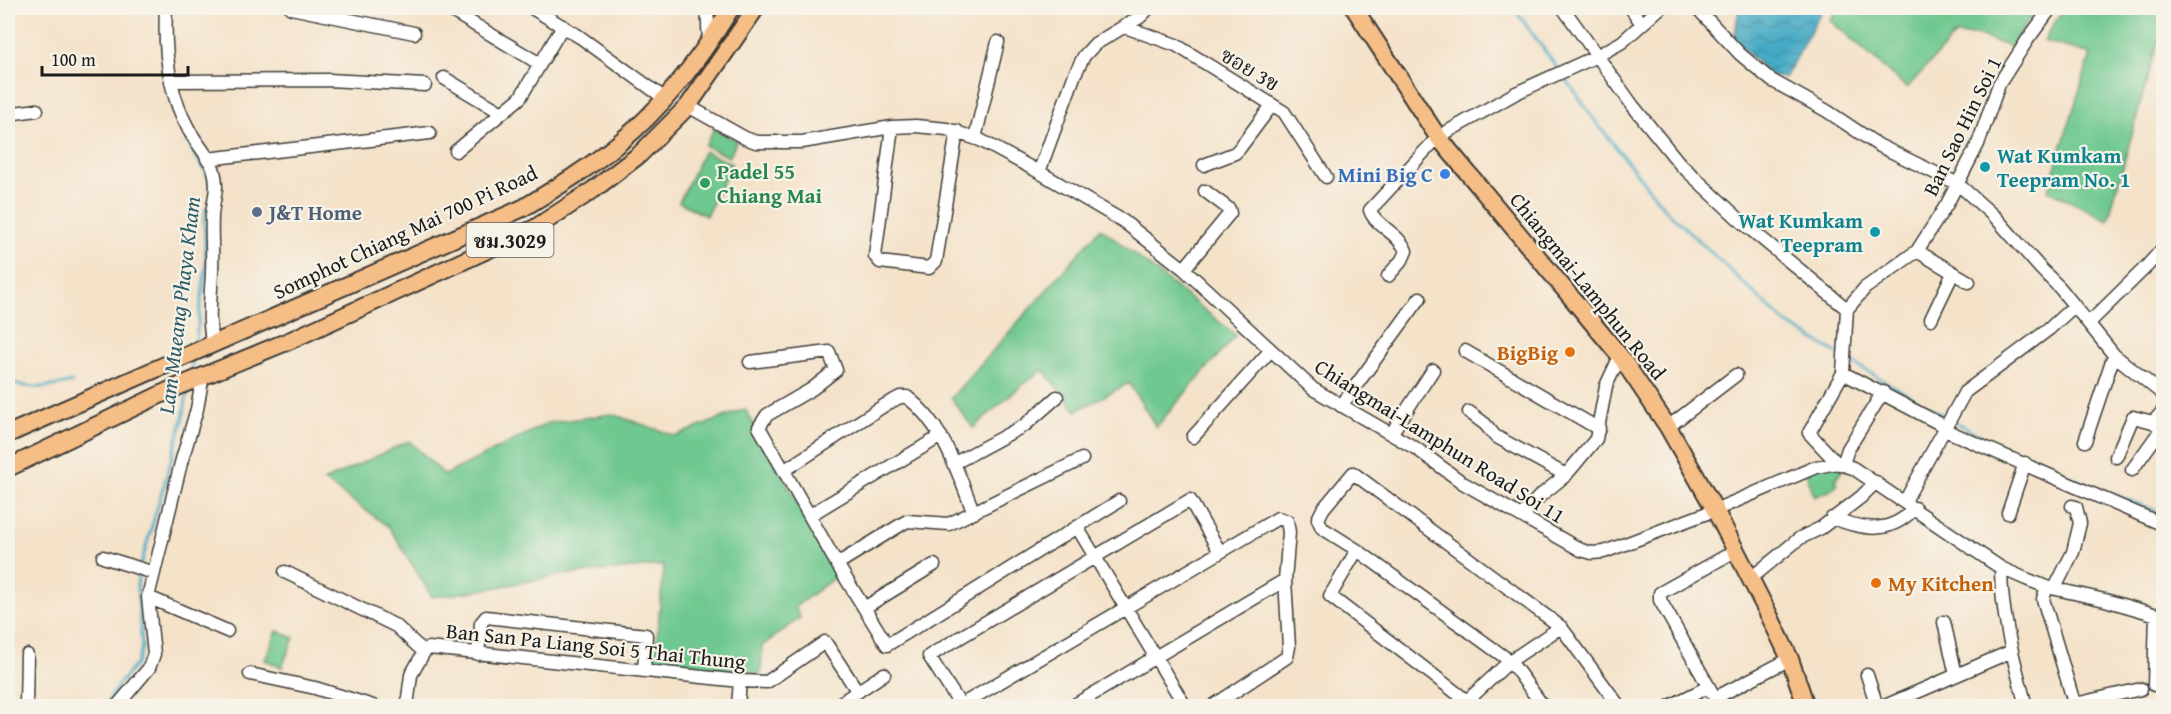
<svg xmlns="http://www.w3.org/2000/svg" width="2171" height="714" font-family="'Gentium Book Plus','Noto Serif Thai',serif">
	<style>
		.green { fill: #6ec88f; stroke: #457256; stroke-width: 1.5 }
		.water { fill: url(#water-waves); stroke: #306370; stroke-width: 1.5 }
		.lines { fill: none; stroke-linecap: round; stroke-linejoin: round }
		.stream { stroke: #45aac5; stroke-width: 3 }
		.minor-casing { stroke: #3c3a36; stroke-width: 15 }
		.major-casing { stroke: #3c3a36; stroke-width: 20 }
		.minor { stroke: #fff; stroke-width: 12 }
		.major { stroke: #f6be87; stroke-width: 16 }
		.culture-dot { fill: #0f9aa8; stroke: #f7f3e8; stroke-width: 2 }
		.shop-dot { fill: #3f7fe0; stroke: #f7f3e8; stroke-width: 2 }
		.leisure-dot { fill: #2e9e5b; stroke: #f7f3e8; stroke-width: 2 }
		.service-dot { fill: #5c6f8a; stroke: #f7f3e8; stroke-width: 2 }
		.food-dot { fill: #e8710a; stroke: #f7f3e8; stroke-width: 2 }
		.labels { text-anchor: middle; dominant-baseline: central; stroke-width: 4.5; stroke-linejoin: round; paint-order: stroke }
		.shield { fill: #f7f3e8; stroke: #5e5c59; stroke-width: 1.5 }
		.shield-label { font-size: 20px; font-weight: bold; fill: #1c1c1c }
		.street-label { font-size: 21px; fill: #1c1c1c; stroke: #f7f3e8 }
		.culture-label { font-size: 21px; font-weight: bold; fill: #0d838f; stroke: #f7f3e8; text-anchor: start }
		.leisure-label { font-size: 21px; font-weight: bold; fill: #27864d; stroke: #f7f3e8; text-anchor: start }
		.shop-label { font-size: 21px; font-weight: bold; fill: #366cbe; stroke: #f7f3e8; text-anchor: end }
		.service-label { font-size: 21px; font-weight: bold; fill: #4e5e75; stroke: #f7f3e8; text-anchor: start }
		.food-label { font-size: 21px; font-weight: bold; fill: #c56008; stroke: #f7f3e8; text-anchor: end }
		.water-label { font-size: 22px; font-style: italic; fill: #2e5c68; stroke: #f7f3e8 }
	</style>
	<defs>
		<pattern id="water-waves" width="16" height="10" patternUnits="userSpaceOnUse" patternTransform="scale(1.5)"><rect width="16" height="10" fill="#45aac5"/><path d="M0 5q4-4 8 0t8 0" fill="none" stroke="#398a9f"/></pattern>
	</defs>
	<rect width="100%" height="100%" fill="#f7f3e8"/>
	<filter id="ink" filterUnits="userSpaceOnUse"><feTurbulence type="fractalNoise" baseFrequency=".0167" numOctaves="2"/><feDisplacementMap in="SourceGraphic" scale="12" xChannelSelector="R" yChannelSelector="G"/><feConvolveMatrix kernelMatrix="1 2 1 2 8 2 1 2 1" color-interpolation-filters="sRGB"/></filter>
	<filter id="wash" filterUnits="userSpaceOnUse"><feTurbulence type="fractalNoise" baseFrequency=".008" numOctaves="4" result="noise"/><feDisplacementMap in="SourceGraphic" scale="24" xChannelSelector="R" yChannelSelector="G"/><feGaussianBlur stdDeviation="1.35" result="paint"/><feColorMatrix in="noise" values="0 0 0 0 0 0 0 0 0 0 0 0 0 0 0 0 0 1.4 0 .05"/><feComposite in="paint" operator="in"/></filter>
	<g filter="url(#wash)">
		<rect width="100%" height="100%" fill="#f4e2c9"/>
		<path class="green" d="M1837,8H2037L2011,47L1976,35H1955L1907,88L1830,20Z
			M2063,8H2075L2101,18L2105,8H2163V43L2158,41L2108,220L2048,190L2091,54L2044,41Z
			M714,129L737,140L729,157L705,146Z
			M704,151L732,164L706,216L679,202Z
			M1101,228L1236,335L1156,427L1129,383L1076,411L1043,370L1021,386L973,428L951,398Z
			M745,409L838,575L795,607L800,618L762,646L761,674L654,666L664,565L562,575L476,591L432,597L389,527L324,481L409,441L445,475L548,423L612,414L676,436Z
			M1828,462L1843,469L1835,480L1838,483L1831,490L1814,497L1806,473Z
			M277,631L294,638L282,667L265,660Z"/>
		<path class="water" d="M1739,8H1823L1785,78L1771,76L1734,39Z"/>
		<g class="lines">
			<path class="stream" d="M1514,8L1558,69
				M1564,76L1593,118L1665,209L1786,323L1840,355
				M173,109L193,152L209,177L210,186
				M195,346L206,266L204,219L207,207
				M1848,360L1946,417
				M190,376L193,359
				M8,381C30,390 49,388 72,382
				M1952,420C2018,459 2092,487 2164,514
				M141,564L183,419L188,388
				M105,706L118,685L137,663L142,647L137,584L140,570"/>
		</g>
	</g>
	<g filter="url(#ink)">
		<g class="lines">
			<defs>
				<path id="minor" d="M166,8C164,48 168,92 188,128C194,141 211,158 214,171C219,189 213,199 212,216C211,235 213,253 212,272C211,296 207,321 213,345
					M291,8L414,33
					M447,8L540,64
					M532,8L580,37L664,98
					M707,8L709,42
					M1563,8L1633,106L1680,164L1743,223L1847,309
					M1631,8L1642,24
					M1697,8L1740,54L1771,80L1827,111L1878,145L1958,184L1996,218L2041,269L2060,288L2114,355L2164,395
					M1125,27L1176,45L1284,112L1326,177
					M444,78L502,113
					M171,81L328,80L425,85
					M688,106L745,138L756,142H802L892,127L916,126L947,129L980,140L1039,172L1123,221L1184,269L1313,389L1417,449L1463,483L1581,550L1592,553L1604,552L1715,510L1816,467L1837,463L1853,468L2001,568L2026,579L2047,587L2105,600L2164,617
					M8,114L37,110
					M892,127L875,256L880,262L929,268L936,261L957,131
					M975,138L998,42
					M456,151L520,98L563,26
					M207,159L430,133
					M1204,165L1235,153L1239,149L1272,105
					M1039,172L1075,74L1084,56L1095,44L1140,17L1149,8
					M1917,251L1969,282
					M1184,269L1230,213L1229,209L1205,191
					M1388,276L1402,260L1406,251C1399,233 1374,225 1370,210L1438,137L1516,93L1597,56L1622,42L1660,8
					M1931,319L1953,273
					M2089,323L2147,266L2164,247
					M1465,351L1599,429
					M750,362L829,352L836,370L812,389L767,415L759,427L837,564L887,645L1119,501
					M1843,373L1946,427
					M1341,406L1420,298
					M1469,412L1485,424L1495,436L1566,475
					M1668,427L1736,375
					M1945,430L2164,525
					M1391,434L1433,370
					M1193,437L1270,351
					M2085,441L2114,355
					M2116,457L2133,417L2153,422L2164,410
					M1837,463L1809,433L1843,373L1847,309L1865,288L1917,251L1947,204L1978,144L1999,84L2028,39L2051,8
					M953,464L1025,425L1057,397
					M1843,464L1848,449L1883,392
					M785,470L885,405L900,397H907C944,425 957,472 974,513
					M2132,470L2160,431V427L2153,422
					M1905,501L1965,392L2049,329L2074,306
					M2008,513L2025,463
					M810,515L941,436
					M1522,515L1540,496L1566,475L1596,439L1606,386L1620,356
					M1832,518C1864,529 1889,536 1915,508
					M1077,527L1185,706
					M1357,550L1330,596L1467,701L1471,706
					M1735,551L1660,593V600L1715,698L1790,659
					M103,557L154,573
					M837,564L907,521L949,524L1082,459
					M2001,568C2001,615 2014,661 2026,706
					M285,572L396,626L424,652
					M1750,579L1800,538L1821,528L1861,497L1876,482
					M2047,587L2043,599L2075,706
					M2055,588L2073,552L2080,523L2076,507L2072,506
					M148,597L227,631
					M864,608L934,565
					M1944,622L1956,675
					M424,652L429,648L740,681L767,682L825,642L858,692
					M478,654L481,623L486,617L646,635L644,671
					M250,674L315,688L373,706
					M1867,675L1877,706
					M2154,685L2156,615
					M1467,701L1510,661L1561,627
					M2075,704L2141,689
					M961,705L1278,518L1287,521L1289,532L1285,580L1289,647L1287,657L1213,706
					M26,706L27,655
					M117,706L149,668L154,654L148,597L181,463L197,409L203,375
					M407,706L411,675L424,652
					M738,706L740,681
					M836,706L884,674
					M961,706L929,656L1190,500L1220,552
					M1073,706L1285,580
					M1543,706L1510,661L1357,550L1322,528L1318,519L1323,509L1353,473L1561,627L1619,706
					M1670,706L1708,687
					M1885,706L2012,651"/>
				<path id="major" d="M1354,8L1438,137L1620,356L1668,427L1715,510L1769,615L1790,659L1806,706
					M8,434L523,208C556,188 589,168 619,143C664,107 701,57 731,8
					M8,468L172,389L291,340L535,228L593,190L639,155L688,106L756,8"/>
			</defs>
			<use href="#minor" class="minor-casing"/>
			<use href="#major" class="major-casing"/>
			<use href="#minor" class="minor"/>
			<use href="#major" class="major"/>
		</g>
	</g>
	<g class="culture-dot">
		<circle cx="1985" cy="167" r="6"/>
		<circle cx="1875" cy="232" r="6"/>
	</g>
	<circle class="shop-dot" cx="1445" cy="174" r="6"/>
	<circle class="leisure-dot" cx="705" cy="183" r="6"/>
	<circle class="service-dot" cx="257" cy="212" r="6"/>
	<g class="food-dot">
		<circle cx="1570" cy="352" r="6"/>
		<circle cx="1876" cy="583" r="6"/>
	</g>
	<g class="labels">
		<rect class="shield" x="466.5" y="223" width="87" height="34" rx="4.5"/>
		<g class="shield-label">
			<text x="510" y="240">ชม.3029</text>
		</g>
		<g class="street-label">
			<text transform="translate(1250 69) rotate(31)">ซอย 3ข</text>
			<text transform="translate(1962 126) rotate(-64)">Ban Sao Hin Soi 1</text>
			<text transform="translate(405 232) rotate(-25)">Somphot Chiang Mai 700 Pi Road</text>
			<text transform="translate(1588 286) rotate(51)">Chiangmai-Lamphun Road</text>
			<text transform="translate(1440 441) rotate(32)">Chiangmai-Lamphun Road Soi 11</text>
			<text transform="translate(596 646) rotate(6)">Ban San Pa Liang Soi 5 Thai Thung</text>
		</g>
		<g class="culture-label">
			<text x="1997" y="155">Wat Kumkam<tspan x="1997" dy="24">Teepram No. 1</tspan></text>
			<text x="1863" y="220" text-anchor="end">Wat Kumkam<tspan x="1863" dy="24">Teepram</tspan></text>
		</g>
		<g class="leisure-label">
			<text x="717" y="171">Padel 55<tspan x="717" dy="24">Chiang Mai</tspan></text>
		</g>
		<g class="shop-label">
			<text x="1433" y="174">Mini Big C</text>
		</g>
		<g class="service-label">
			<text x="269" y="212">J&amp;T Home</text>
		</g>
		<g class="food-label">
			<text x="1558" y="352">BigBig</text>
			<text x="1888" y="583" text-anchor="start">My Kitchen</text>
		</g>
		<g class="water-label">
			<text transform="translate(179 305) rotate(-83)">Lam Mueang Phaya Kham</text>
		</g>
	</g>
	<rect width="2171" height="714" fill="none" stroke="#f7f3e8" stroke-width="30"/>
	<path d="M42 66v9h146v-9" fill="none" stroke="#1c1c1c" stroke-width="3"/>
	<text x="51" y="66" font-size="18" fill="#1c1c1c" stroke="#f7f3e8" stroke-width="4.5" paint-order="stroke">100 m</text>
</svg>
